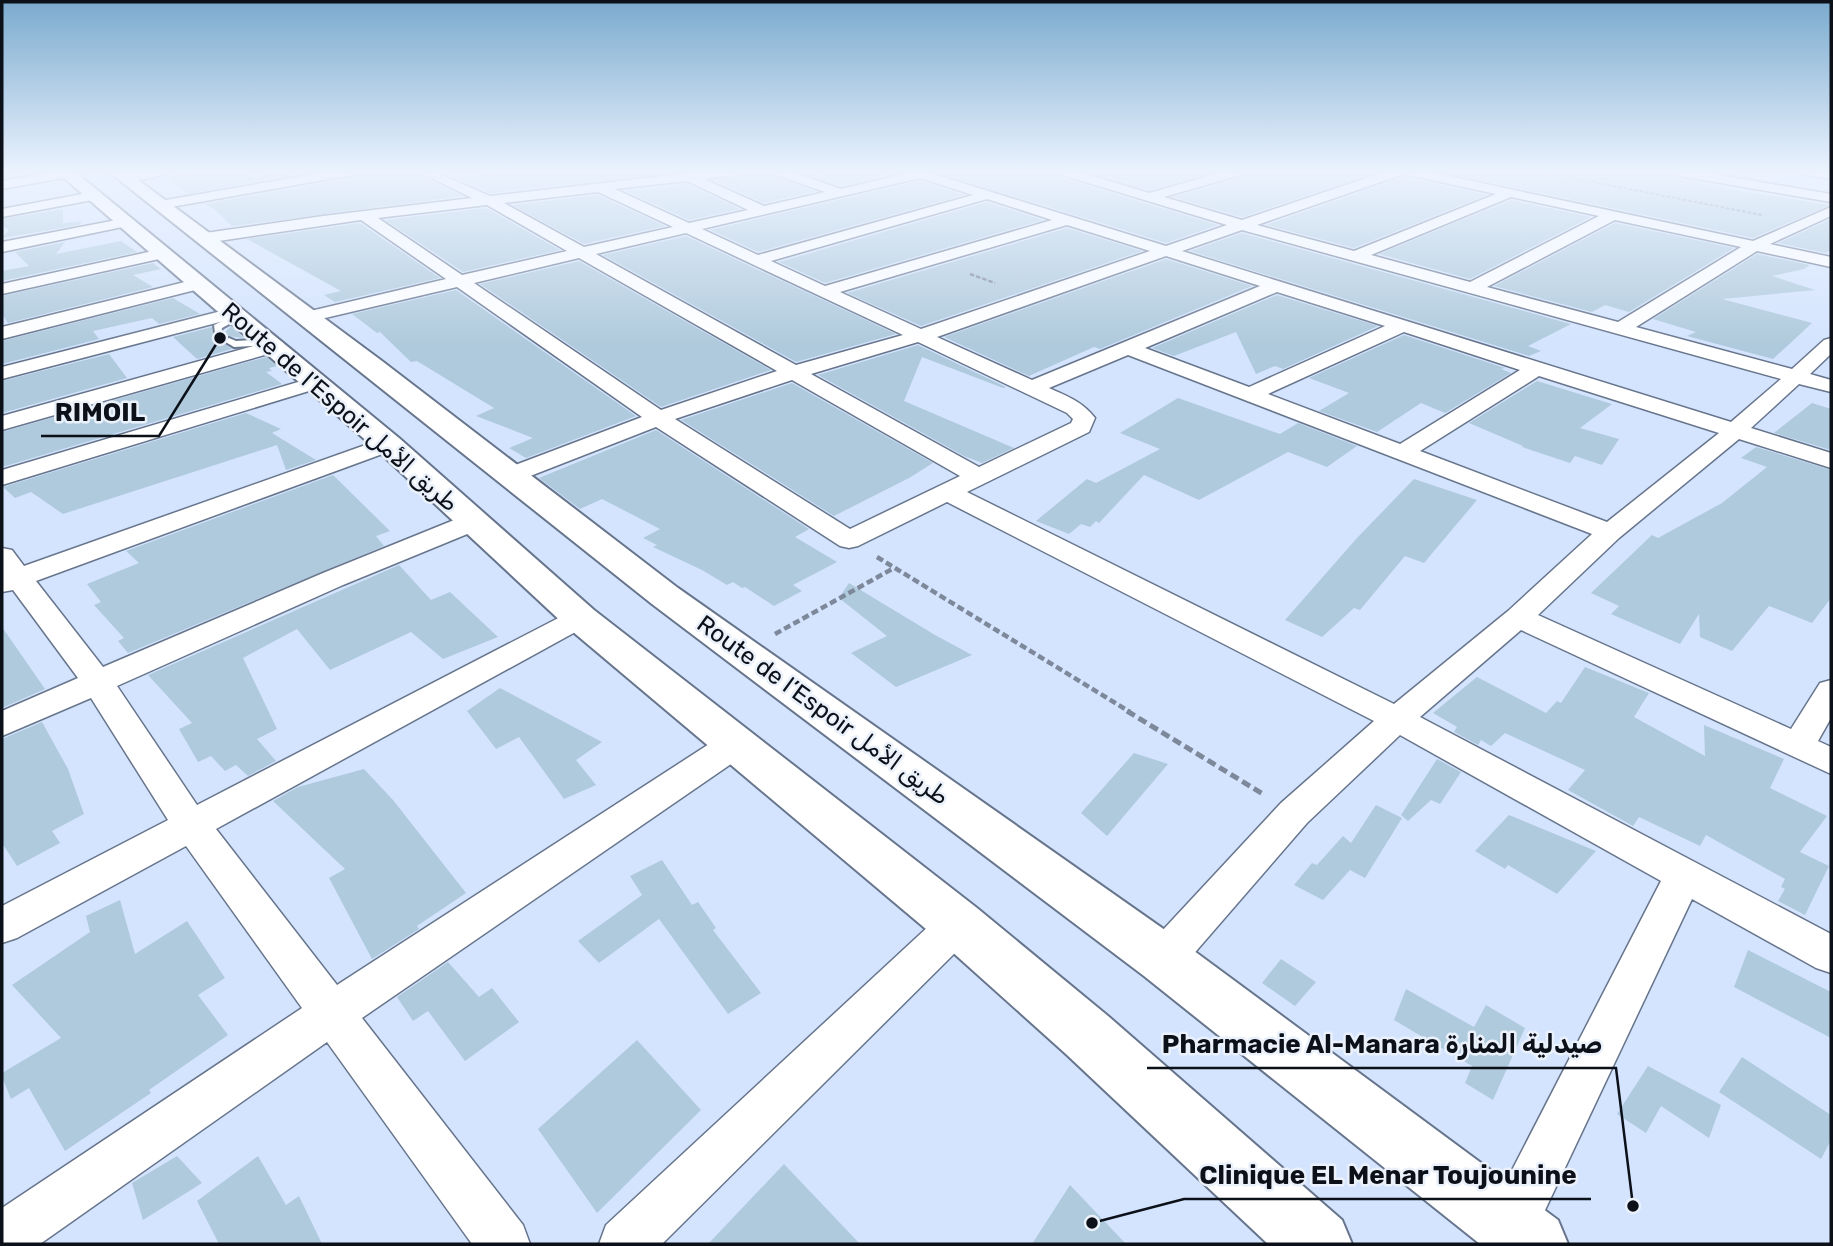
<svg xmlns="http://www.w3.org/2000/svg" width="1833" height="1246" font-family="Rubik,'Noto Naskh Arabic',sans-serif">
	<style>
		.building { fill: #afcadc }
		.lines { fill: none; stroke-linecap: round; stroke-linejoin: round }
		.service-casing { stroke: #67758c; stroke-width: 4 }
		.minor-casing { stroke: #67758c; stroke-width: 3 }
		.trunk-casing { stroke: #67758c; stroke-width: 4 }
		.path-far3 { stroke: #7d889b; stroke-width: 2; stroke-dasharray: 3.5 2; stroke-linecap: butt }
		.path-far2 { stroke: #7d889b; stroke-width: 2.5; stroke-dasharray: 4.5 2; stroke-linecap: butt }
		.path-far1 { stroke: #7d889b; stroke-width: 4.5; stroke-dasharray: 7 3.5; stroke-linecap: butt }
		.path { stroke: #7d889b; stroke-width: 5; stroke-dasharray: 9 4.5; stroke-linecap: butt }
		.service { fill: #fff; fill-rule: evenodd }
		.minor { fill: #fff; fill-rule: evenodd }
		.trunk { fill: #fff; fill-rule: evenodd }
		.labels { text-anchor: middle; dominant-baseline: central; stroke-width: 5; stroke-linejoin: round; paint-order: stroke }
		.street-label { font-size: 24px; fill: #0b1019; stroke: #eaf1fb }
		.leader { fill: none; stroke: #0b1019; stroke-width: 2.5 }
		.callout-dot { fill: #0b1019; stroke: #eaf1fb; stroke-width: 2.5 }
		.callout-label { font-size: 26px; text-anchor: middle; font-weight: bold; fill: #0b1019; stroke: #eaf1fb; stroke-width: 5; stroke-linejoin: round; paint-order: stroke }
	</style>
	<rect width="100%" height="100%" fill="#d4e4fe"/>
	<path class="building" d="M206,171H227L236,176L246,174L256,177L294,171H318L187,194L166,176Z
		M360,171H411L463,196L232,226L214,209L204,204L352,178Z
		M515,171H687L490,193L455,178Z
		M745,171H771L773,176L816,191L764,203L714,180L737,178Z
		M797,171H808L820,176L847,171H904L841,186Z
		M932,171H1056L1058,177L1218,225L1166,243Z
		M1085,171H1217L1149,190Z
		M1247,171H1380L1242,217L1173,197L1245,177Z
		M1436,171H1666L1674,178L1710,186L1830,205L1753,238Z
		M1404,177L1487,195L1354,248L1266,225Z
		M920,181L964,195L758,252L710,230Z
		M687,184L740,209L689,220L625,191Z
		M598,195L665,226L584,244L512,205Z
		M1511,200L1591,217L1470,279L1379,254Z
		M987,202L1043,220L825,283L779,262Z
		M486,208L560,250L463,272L385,220Z
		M63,209V223L82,221L79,225L2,238L9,230L2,225V219Z
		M1831,219V250L1826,253L1778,243Z
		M360,223L440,278L335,302L324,295L341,291L247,239Z
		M1615,223L1734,248L1629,312L1605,305L1592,312L1494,286Z
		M1067,228L1142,251L921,326L847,293Z
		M1242,233L1571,324L1528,346L1541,351L1529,356L1190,251Z
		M686,236L896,334L796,362L603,255Z
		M121,241L137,252L2,281V271L29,266L15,252L65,242L56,254Z
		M1757,254L1810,265L1804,269L1772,276L1815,290L1722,299L1812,323L1773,359L1687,336L1696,332L1653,319Z
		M1166,259L1252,286L1100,349L1094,347L1029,376L944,337Z
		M579,261L771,370L661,407L480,284Z
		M153,263L161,269L133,275L153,287L8,323L2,314V296Z
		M456,290L636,416L526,458L509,448L533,438L476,416L494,408L417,361L411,362L380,332L377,333L352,314Z
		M1277,295L1378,326L1283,369L1275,366L1256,374L1236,332L1174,356L1152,348Z
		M173,298L200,314L159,324L152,318L93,331L99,339L2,364V341Z
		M231,326L244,338L228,336L222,342L232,349L197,359L173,337L212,327L213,335L221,336Z
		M1404,335L1505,368L1501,369L1511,373L1445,413L1421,403L1377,432L1319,411L1349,393L1309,378Z
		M918,345L1006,387L1003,388L922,357L904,401L1014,448L982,463L964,456L818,375Z
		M109,354L127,378L2,413V381Z
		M266,357L277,366L269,368L272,371L266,372L282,384L2,467V432Z
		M1537,381L1612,404L1580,428L1619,439L1602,465L1575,456L1570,463L1522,447L1523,446L1469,423Z
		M792,383L933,463L909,478L834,516L681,420Z
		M1178,398L1280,434L1298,423L1357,446L1327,467L1288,452L1199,500L1144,475L1099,523L1096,521L1090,527L1081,524L1069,534L1036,521L1087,479L1096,483L1160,449L1120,433Z
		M1812,403L1831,409V450L1774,433Z
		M246,413L281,429L272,433L316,460L286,470L277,445L63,514L31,492L15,498L3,487Z
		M656,430L809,529L795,537L837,562L793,585L802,591L774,606L745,587L742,588L733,582L727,585L702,570L653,547L657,545L643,538L660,529L602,499L580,509L539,478Z
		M1756,447L1831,470V598L1812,623L1769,606L1732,651L1700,637L1699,614L1680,644L1611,614L1619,606L1591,593L1652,535L1658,538L1722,503L1767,467L1741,458Z
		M333,475L390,531L376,536L384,546L128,653L118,641L124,638L94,605L101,602L87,584L139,563L126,551Z
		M1414,479L1477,500L1424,563L1405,556L1360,610L1354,608L1322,637L1285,620L1357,538Z
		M399,565L431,600L450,592L498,637L443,659L411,632L330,670L297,629L243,658L277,729L257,739L276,761L248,776L236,765L225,771L211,756L198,762L179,729L192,723L148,675Z
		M849,583L935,635L972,655L896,687L851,653L887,636L839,598Z
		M2,627L45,689L2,708Z
		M1585,667L1649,693L1634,717L1705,756L1704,725L1784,759L1770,788L1827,816L1800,852L1829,866L1805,915L1778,901L1785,889L1781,887L1785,879L1706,835L1700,846L1639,817L1633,826L1568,790L1585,770L1505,733L1491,746L1481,740L1478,745L1454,732L1457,727L1433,713L1477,677L1546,713L1557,701L1561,703Z
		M500,688L602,742L576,760L596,785L564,799L519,737L496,749L467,711Z
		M42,722L68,769L84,814L52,831L60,843L17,866L2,843V739Z
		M1134,753L1168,764L1107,836L1081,813Z
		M1437,759L1461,772L1440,804L1431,800L1408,821L1401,815Z
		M364,769L393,800L466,893L417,926L419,929L372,959L329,878L345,869L273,801L298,787Z
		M1376,805L1402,818L1365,878L1350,870L1323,900L1294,885L1312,863L1317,865L1343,836L1351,843Z
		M1509,815L1596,851L1557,894L1508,865L1505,869L1475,851Z
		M662,860L692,905L698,902L716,928L713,930L761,993L728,1014L659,919L599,963L578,941L642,895L630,876Z
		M120,900L135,954L187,921L225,978L198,995L228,1035L149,1090L151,1093L65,1151L29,1088L11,1099L2,1077V1073L61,1038L12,985L90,932L86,916Z
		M1748,950L1831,992V1038L1734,987Z
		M1281,959L1316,982L1295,1006L1262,983Z
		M448,962L479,997L492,988L519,1022L465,1061L428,1011L413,1021L397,997Z
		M1406,989L1474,1027L1486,1005L1525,1028L1493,1100L1465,1083L1472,1066L1394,1020Z
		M637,1040L701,1110L597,1213L538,1129Z
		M1742,1057L1831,1115V1140L1821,1159L1719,1092Z
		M1648,1066L1721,1105L1709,1138L1661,1106L1646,1133L1617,1114Z
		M177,1156L202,1183L143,1220L132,1183Z
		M258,1156L286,1205L299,1196L322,1244H219L197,1201Z
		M784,1164L860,1244H708Z
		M1070,1185L1126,1244H1032Z"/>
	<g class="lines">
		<defs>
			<path id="service" d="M235,315L242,317L222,328L221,333H215L214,325Z
				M229,338L236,341L270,339L275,342L270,345L234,347L224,341Z"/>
			<path id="minor" d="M59,171L74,173L68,177L2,189V181Z
				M139,171H170C160,178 127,184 116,177L118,174Z
				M332,171H358L352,175L160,209L153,205L160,201Z
				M417,171H433L490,196L707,171H743L737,175L704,179L764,206L825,192L774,174L773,171H790L841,189L907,173L906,171H924L1166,246L1227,225L1059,174L1058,171H1077L1149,193L1226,171H1245L1244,174L1164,197L1242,220L1387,171H1425L1753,241L1831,207V216L1770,244L1831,257V267L1757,251L1636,327L1792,369L1824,340L1831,338V354L1810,374L1831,380V392L1799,384L1751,428L1831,453V468L1739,439L1619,538L1538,615L1791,729L1820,683L1831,680V718L1818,741L1831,747V774L1521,630L1420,717L1831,934V973L1816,968L1692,899L1529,1244H1491L1484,1227L1492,1209L1661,881L1400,735L1307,823L1178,972L1163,978L1148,972L1142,959L1148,946L1281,803L1374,721L947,502L858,546L849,548L840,546L656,427L520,480L511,482L502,480L499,475L502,470L642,417L457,287L308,322L302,321L299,317L302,313L446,279L361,220L205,243L197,238L205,233L323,216L472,198ZM1404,174L1496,194L1354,251L1257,225ZM920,178L973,195L758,255L702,229ZM687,181L748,210L689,223L615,189ZM598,192L673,227L584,247L504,203ZM1511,197L1599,216L1470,282L1371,255ZM987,199L1052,220L825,286L771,261ZM487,205L567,251L462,275L378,218ZM1615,220L1741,247L1618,322L1487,287ZM1067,225L1150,251L921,329L840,292ZM1242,230L1781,379L1731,422L1182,251ZM686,233L903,335L796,365L596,254ZM1166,256L1260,286L1032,380L937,337ZM579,258L777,371L661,410L474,283ZM1277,292L1385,326L1249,387L1145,348ZM1404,332L1520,370L1400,444L1268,394ZM918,342L1067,413L1073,419L1071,423L979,467L811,374ZM1128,355L1592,534L1508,611L1394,704L967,492L1089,432L1095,418C1083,402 1067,396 1049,388ZM1539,376L1719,433L1607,522L1420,451ZM792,380L960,476L850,529L675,419Z
				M1668,171H1695L1831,194V202L1674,175Z
				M1800,171H1831V179L1801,174Z
				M93,192L98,193V199L2,217V209Z
				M127,218L132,219L134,222L132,225L2,252V242Z
				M162,249L170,254L168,257L2,294V284Z
				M197,279L203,280L206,284L203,288L2,339V327Z
				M233,308L242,313L239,317L2,379V367Z
				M275,340L282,342L285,346L282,350L2,430V416Z
				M315,377L322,379L325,383L322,387L2,485V470Z
				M388,437L396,439L400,444L396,449L36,581L103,667L323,573L464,516L473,514L482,516L486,522L482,528L343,585L117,686L197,805L570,612L580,609L590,612L595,618L590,624L216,829L337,985L723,735L735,732L747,735L752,744L747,753L362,1018L523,1225L530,1244H472L327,1042L40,1244H2V1208L302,1008L186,846L17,938L2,943V906L168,820L91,698L2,736V711L78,678L13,590L2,592V548L12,550L24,566Z
				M958,907L972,912L978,924L972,936L662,1244H599L606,1225L944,912Z"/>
			<path id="trunk" d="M56,171H74L399,438L594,610L977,908L1108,1016L1342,1220L1352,1244H1268L1066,1054L939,940L566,626L377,450Z
				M108,171H126L382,361L678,588L1182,942L1558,1220L1568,1244H1480L1144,976L652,604Z"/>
		</defs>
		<use href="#service" class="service-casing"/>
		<use href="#minor" class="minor-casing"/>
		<use href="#trunk" class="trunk-casing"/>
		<path class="path-far3" d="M1537,171L1762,215"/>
		<path class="path-far2" d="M970,274L995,283"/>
		<path class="path-far1" d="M877,557L1130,712
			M775,634L894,568"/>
		<path class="path" d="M1127,711L1263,794"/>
		<use href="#service" class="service"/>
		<use href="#minor" class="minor"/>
		<use href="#trunk" class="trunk"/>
	</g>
	<linearGradient id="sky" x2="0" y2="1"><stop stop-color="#7aaace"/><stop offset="0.5" stop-color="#ecf3ff"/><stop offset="1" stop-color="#ecf3ff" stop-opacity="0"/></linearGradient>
	<rect width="1833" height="345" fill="url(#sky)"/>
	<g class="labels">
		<g class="street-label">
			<text transform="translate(340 407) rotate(41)">Route de l’Espoir طريق الأمل</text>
			<text transform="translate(823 710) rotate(36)">Route de l’Espoir طريق الأمل</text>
		</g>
	</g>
	<path class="leader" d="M220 338L159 436H41M1633 1206L1616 1068H1147M1092 1223L1184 1199H1591"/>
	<g class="callout-dot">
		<circle cx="220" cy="338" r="7"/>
		<circle cx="1633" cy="1206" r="7"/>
		<circle cx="1092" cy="1223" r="7"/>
	</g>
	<g class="callout-label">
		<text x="100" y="421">RIMOIL</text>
		<text x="1382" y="1053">Pharmacie Al-Manara صيدلية المنارة</text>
		<text x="1388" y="1184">Clinique EL Menar Toujounine</text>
	</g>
	<rect width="1833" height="1246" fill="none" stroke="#0b1019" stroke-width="7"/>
</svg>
